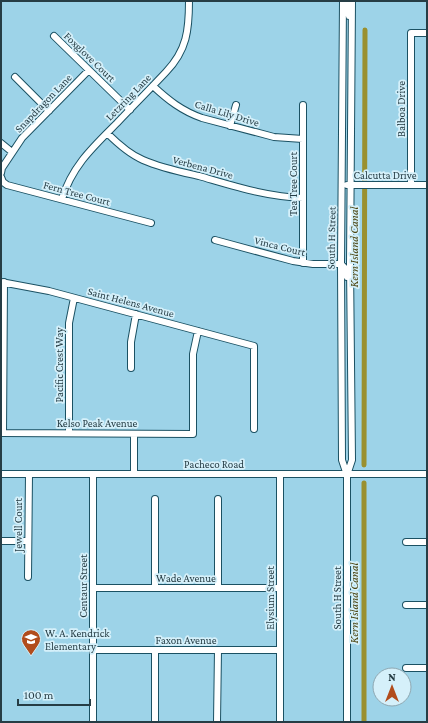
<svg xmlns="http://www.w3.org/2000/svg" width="428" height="723" font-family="'Crimson Pro',serif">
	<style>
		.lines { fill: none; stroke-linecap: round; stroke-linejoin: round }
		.canal { stroke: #9a902f; stroke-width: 5 }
		.minor-casing { stroke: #1b5163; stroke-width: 8 }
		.minor { stroke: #fff; stroke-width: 6 }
		.labels { text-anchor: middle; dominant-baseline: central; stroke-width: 3.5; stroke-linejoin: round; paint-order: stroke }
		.street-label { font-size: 11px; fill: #263d45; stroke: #d5f0fa }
		.poi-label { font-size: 11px; fill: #263d45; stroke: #d5f0fa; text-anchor: start }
		.water-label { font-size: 12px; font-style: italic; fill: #4d4714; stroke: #d5f0fa }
	</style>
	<rect width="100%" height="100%" fill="#9dd3e8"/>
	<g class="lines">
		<path class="canal" d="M364,465L365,30
			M364,722V483"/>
		<defs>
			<path id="minor" d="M343,1L341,264L342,460L347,475
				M347,1L349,16
				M54,36L130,110
				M15,77L49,111
				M153,86C168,100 182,111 202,118L274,137L303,139
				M230,126L236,105
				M107,133C118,144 129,154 143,160C161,168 181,172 199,176C234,186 267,197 303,198
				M1,143L12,152
				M1,173L2,168L22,138L89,70
				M1,177L3,182L7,185L151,223
				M347,185H427
				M411,185V33H427
				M62,199C72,166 93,147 117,123C133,106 150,89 166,72C187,50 189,30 189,1
				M215,240L293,261L313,264H341L345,268L347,277
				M303,263V105
				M1,282L49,291L254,346V429
				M131,368V342L136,314
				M1,433L193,434V354L198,331
				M3,433L4,282
				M69,433V323L74,298
				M1,474H427
				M134,474V434
				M1,541H28
				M406,542H427
				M28,577L29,474
				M93,588H280
				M155,588V499
				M218,588V499
				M406,605H427
				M93,650H280
				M406,668H427
				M93,722V474
				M155,722V650
				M217,722L218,650
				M280,722V474
				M347,722V475L352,460L350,265L352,1"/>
		</defs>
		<use href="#minor" class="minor-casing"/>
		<use href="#minor" class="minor"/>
	</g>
	<defs>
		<symbol id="school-pin" viewBox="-11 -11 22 30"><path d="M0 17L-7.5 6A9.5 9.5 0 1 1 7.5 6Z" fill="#b14c1c" stroke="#d5f0fa"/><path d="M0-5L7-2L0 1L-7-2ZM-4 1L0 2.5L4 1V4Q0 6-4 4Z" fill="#fff"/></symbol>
	</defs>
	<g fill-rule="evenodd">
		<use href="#school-pin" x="20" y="628" width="22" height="30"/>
	</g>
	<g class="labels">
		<g class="street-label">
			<text transform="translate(90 57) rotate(44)">Foxglove Court</text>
			<text transform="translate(128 97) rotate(-46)">Letzring Lane</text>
			<text transform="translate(43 103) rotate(-46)">Snapdragon Lane</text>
			<text transform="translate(401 109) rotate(-90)">Balboa Drive</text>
			<text transform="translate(227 113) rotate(17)">Calla Lily Drive</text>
			<text transform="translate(203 167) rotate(15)">Verbena Drive</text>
			<text x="385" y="175">Calcutta Drive</text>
			<text transform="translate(293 184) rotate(-90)">Tea Tree Court</text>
			<text transform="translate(77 193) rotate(15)">Fern Tree Court</text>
			<text transform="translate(331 238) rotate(-89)">South H Street</text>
			<text transform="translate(280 246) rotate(14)">Vinca Court</text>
			<text transform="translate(131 302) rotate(15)">Saint Helens Avenue</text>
			<text transform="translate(59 365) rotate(-90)">Pacific Crest Way</text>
			<text x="97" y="423">Kelso Peak Avenue</text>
			<text x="214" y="464">Pacheco Road</text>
			<text transform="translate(18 525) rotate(-90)">Jewell Court</text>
			<text x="186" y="578">Wade Avenue</text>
			<text transform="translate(83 586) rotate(-90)">Centaur Street</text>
			<text transform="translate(270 598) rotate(-90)">Elysium Street</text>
			<text transform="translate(337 598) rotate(-90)">South H Street</text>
			<text x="186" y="640">Faxon Avenue</text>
		</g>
		<g class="poi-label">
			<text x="45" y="633">W. A. Kendrick<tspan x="45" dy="13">Elementary</tspan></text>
		</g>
		<g class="water-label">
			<text transform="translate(354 247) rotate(-90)">Kern Island Canal</text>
			<text transform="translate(354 603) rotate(-90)">Kern Island Canal</text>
		</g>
	</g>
	<rect width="428" height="723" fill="none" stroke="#263d45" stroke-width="4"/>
	<g transform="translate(392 687)"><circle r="19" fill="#d5f0fa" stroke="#8fa8b2"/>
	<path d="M0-3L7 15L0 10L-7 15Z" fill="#b14c1c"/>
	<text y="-6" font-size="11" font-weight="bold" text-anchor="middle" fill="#263d45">N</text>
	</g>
	<path d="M18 699v6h72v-6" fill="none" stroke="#263d45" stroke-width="2"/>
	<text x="24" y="699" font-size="12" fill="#263d45" stroke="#d5f0fa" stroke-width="3" paint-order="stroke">100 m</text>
</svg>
